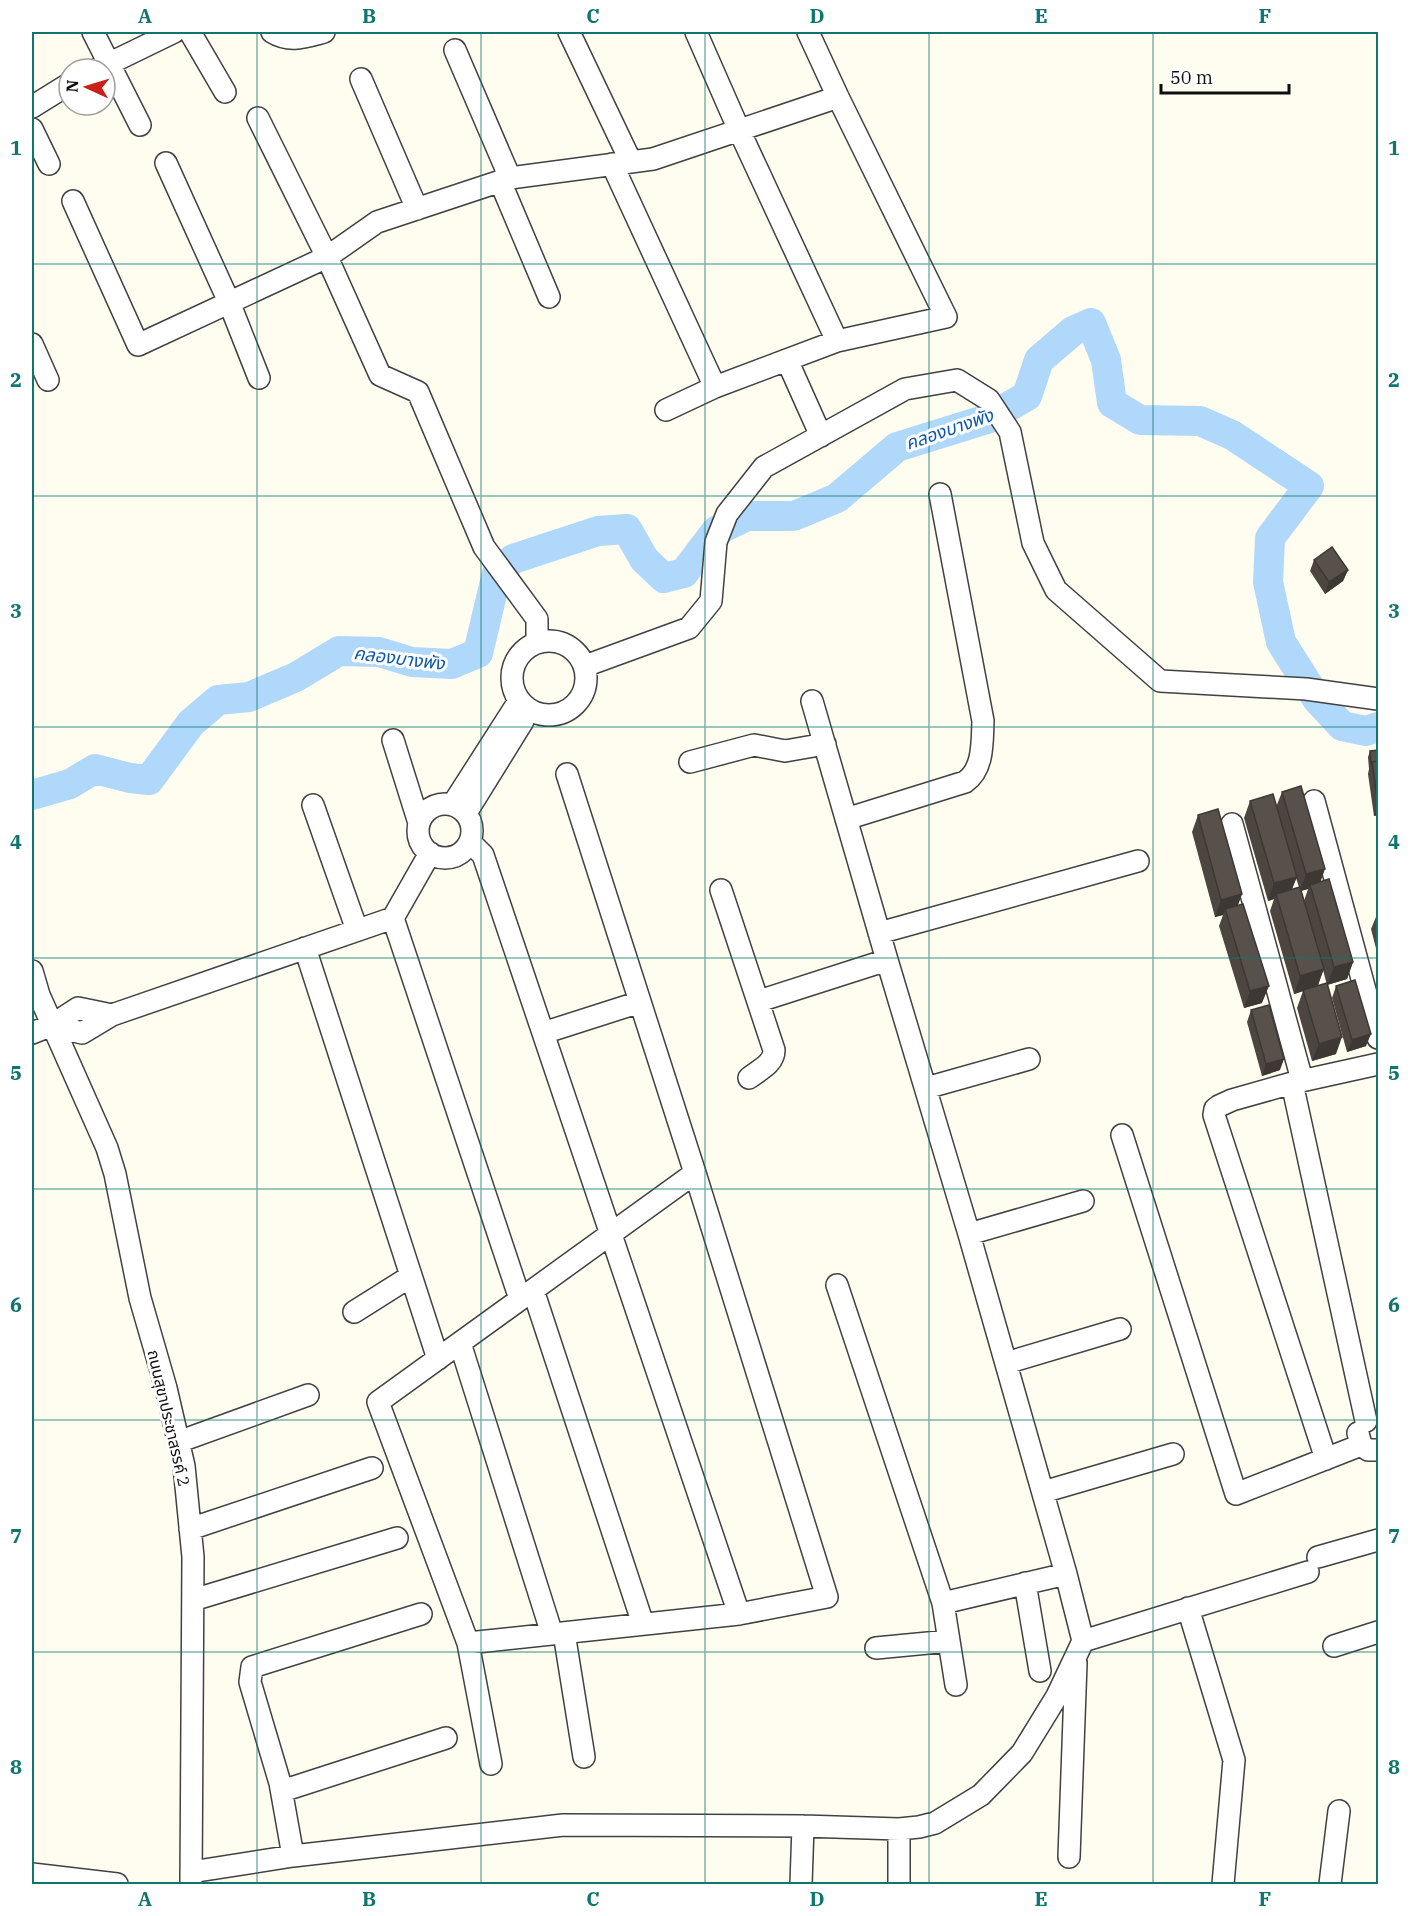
<svg xmlns="http://www.w3.org/2000/svg" width="1410" height="1916" font-family="'IBM Plex Serif','Noto Sans Thai',serif">
	<style>
		.lines { fill: none; stroke-linecap: round; stroke-linejoin: round }
		.river { stroke: #b0d8fb; stroke-width: 30 }
		.minor-casing { stroke: #414141; stroke-width: 24 }
		.minor { stroke: #fff; stroke-width: 21 }
		.wall { fill: #4c4540; fill-rule: evenodd }
		.shaded-wall { fill: #3e3834 }
		.building { fill: #58504a; stroke: #3e3834; stroke-width: 1.5 }
		.grid { fill: none; stroke: #0f766e; stroke-width: 1.5; stroke-opacity: 0.55 }
		.labels { text-anchor: middle; dominant-baseline: central; stroke-width: 6; stroke-linejoin: round; paint-order: stroke }
		.street-label { font-size: 16px; fill: #0e0e0e; stroke: #fff }
		.water-label { font-size: 18px; font-style: italic; fill: #0d58ab; stroke: #fff }
		.neatline { fill: none; stroke: #0f766e; stroke-width: 2 }
		.grid-label { font-size: 20px; text-anchor: middle; font-weight: bold; fill: #0f766e }
	</style>
	<rect width="100%" height="100%" fill="#fffdf0"/>
	<g class="lines">
		<path class="river" d="M32,795L70,784L95,769L130,778L149,780L191,723L218,700L249,697L296,677L339,651L379,652L412,662L452,664L478,653L497,573L513,559L598,531L627,529L644,559L664,578L684,573L716,531L747,516H794L837,498L897,447L987,419L1027,396L1039,360L1073,331L1091,323L1106,360L1112,403L1140,420L1200,421L1232,435L1309,486L1270,538L1268,582L1281,642L1317,699L1342,726L1366,731L1378,727"/>
		<defs>
			<path id="minor" d="M93,32L140,125
				M190,32L225,92
				M272,32C290,43 305,37 324,32
				M569,32L631,162
				M696,32L739,130L837,341
				M455,50L510,178
				M98,69L174,32
				M361,79L417,209
				M32,107L69,84
				M258,118L327,257L380,375L418,392L484,547L537,619V642
				M32,129L49,164
				M166,163L229,302L259,378
				M612,164L715,387L837,341L946,317L838,97L808,32
				M500,181L549,297
				M73,201L138,345L327,257L377,222L510,178L653,159L838,97
				M32,344L48,380
				M787,360L821,436
				M666,410L715,387
				M512 678a37 37 0 1 1 74 0a37 37 0 1 1-74 0Z
				M585,666L689,628L711,601L716,542L727,514L764,467L905,389L957,380L989,400L1010,432L1033,543L1056,590L1160,681L1306,689L1378,699
				M393,740L419,823
				M690,762L754,745L785,751L825,744
				M1314,801L1378,1038
				M418 831a27 27 0 1 1 54 0a27 27 0 1 1-54 0Z
				M453,804L519,701
				M313,805L357,930
				M466,813L523,721
				M846,819L965,782C984,769 982,742 983,721L940,494
				M1232,824L1302,1080
				M470,842L483,855L739,1614
				M721,890L774,1050C774,1064 759,1070 749,1078
				M393,918L520,1299
				M879,933L1138,861
				M305,948L438,1359
				M32,971L39,995L107,1148L115,1174L140,1298L166,1388L184,1466L193,1557L191,1884
				M759,1001L887,960
				M52,1025L82,1033L112,1015L393,918L430,853
				M32,1033L52,1025L78,1008L112,1015
				M543,1033L640,1002
				M1292,1083L1366,1421
				M926,1088L1029,1059
				M1122,1135L1236,1494L1361,1445
				M969,1234L1083,1201
				M837,1285L943,1603L956,1685
				M533,1290L643,1624
				M354,1312L411,1276
				M460,1343L552,1634
				M1006,1363L1120,1329
				M1358,1433L1361,1445L1368,1450H1378
				M178,1442L308,1395
				M1326,1459L1214,1115L1215,1109L1219,1106L1232,1100L1292,1083L1378,1064
				M1043,1492L1173,1454
				M190,1529L372,1468
				M1318,1557L1378,1540
				M1025,1583L1040,1671
				M193,1600L397,1538
				M943,1603L1066,1574
				M1188,1608L1234,1760L1223,1884
				M564,1633L584,1757
				M1083,1641L1308,1572
				M468,1643L739,1614L827,1597L695,1173L567,774
				M1334,1646L1378,1632
				M876,1648L949,1641
				M491,1764L468,1643L378,1402L695,1173
				M282,1791L446,1738
				M293,1856L280,1783L250,1682L252,1667L421,1614
				M1069,1857L1076,1663
				M191,1872L293,1856L563,1825L803,1826L899,1829L919,1827L935,1823L981,1795L1022,1753L1057,1696L1083,1641L1066,1574L969,1234L887,960L812,701
				M32,1874L117,1884
				M801,1884L803,1826
				M899,1884V1829
				M1330,1884L1339,1811"/>
		</defs>
		<use href="#minor" class="minor-casing"/>
		<use href="#minor" class="minor"/>
	</g>
	<path class="wall" d="M1314,560L1348,570L1343,581L1325,594L1310,571Z
		M1378,750V815L1374,816L1368,774L1369,769L1368,757L1370,751Z
		M1282,792L1353,962L1347,979L1327,985L1323,970L1318,986L1336,1054L1312,1061L1297,1008L1303,991L1294,994L1270,911L1274,899L1268,901L1244,818L1250,801L1276,807ZM1296,878L1299,887L1292,889ZM1308,889L1304,901L1301,891Z
		M1198,815L1242,894L1238,905L1262,1003L1244,1008L1219,926L1223,915L1215,917L1192,832Z
		M1378,912V956L1371,929Z
		M1336,986L1366,1046L1347,1052L1332,998Z
		M1251,1010L1280,1070L1262,1076L1247,1022Z"/>
	<path class="shaded-wall" d="M1348,570L1343,581L1325,594L1329,582Z
		M1378,804V815L1374,816Z
		M1325,869L1319,886L1310,885L1308,889L1300,891L1306,874Z
		M1297,877L1290,894H1276L1274,899L1268,901L1274,883Z
		M1242,894L1235,912L1225,909L1223,915L1215,917L1221,900Z
		M1353,962L1347,979L1327,985L1334,967Z
		M1324,969L1317,987L1294,994L1300,976Z
		M1269,986L1262,1003L1244,1008L1250,991Z
		M1371,1034L1366,1046L1347,1052L1352,1040Z
		M1342,1037L1336,1054L1312,1061L1319,1044Z
		M1284,1059L1280,1070L1262,1076L1266,1064Z"/>
	<path class="building" d="M1332,547L1348,570L1329,582L1314,560Z
		M1378,750V761L1372,762L1371,763L1370,751Z
		M1378,761V804L1372,762Z
		M1301,786L1325,869L1306,874L1282,792Z
		M1273,794L1297,877L1274,883L1250,801Z
		M1218,809L1242,894L1221,900L1198,815Z
		M1329,879L1353,962L1334,967L1310,885Z
		M1300,887L1324,969L1300,976L1276,894Z
		M1243,904L1269,986L1250,991L1225,909Z
		M1355,980L1371,1034L1352,1040L1336,986Z
		M1327,983L1342,1037L1319,1044L1303,990Z
		M1269,1005L1284,1059L1266,1064L1251,1010Z"/>
	<path class="grid" d="M257,32V1884M481,32V1884M705,32V1884M929,32V1884M1153,32V1884M32,264H1378M32,496H1378M32,727H1378M32,958H1378M32,1189H1378M32,1420H1378M32,1652H1378"/>
	<g class="labels">
		<g class="street-label">
			<text transform="translate(169 1418) rotate(77)">ถนนสุขาประชาสรรค์ 2</text>
		</g>
		<g class="water-label">
			<text transform="translate(949 429) rotate(-19)">คลองบางพัง</text>
			<text transform="translate(399 658) rotate(7)">คลองบางพัง</text>
		</g>
	</g>
	<rect width="1410" height="1916" fill="none" stroke="#ffffff" stroke-width="66"/>
	<g transform="translate(87 87) rotate(274)"><circle r="28" fill="#ffffff" stroke="#9f9f9f" stroke-width="1.5"/>
	<path d="M0-4.5L10 22L0 15L-10 22Z" fill="#ca211a"/>
	<text y="-9" font-size="16" font-weight="bold" text-anchor="middle" fill="#0e0e0e">N</text>
	</g>
	<path d="M1161 84v9h128v-9" fill="none" stroke="#0e0e0e" stroke-width="3"/>
	<text x="1170" y="84" font-size="18" fill="#0e0e0e" stroke="#ffffff" stroke-width="4.5" paint-order="stroke">50 m</text>
	<rect x="33" y="33" width="1344" height="1850" class="neatline"/>
	<g class="grid-label">
		<text x="145" y="23">A</text>
		<text x="369" y="23">B</text>
		<text x="593" y="23">C</text>
		<text x="817" y="23">D</text>
		<text x="1041" y="23">E</text>
		<text x="1265" y="23">F</text>
		<text x="16" y="155">1</text>
		<text x="1394" y="155">1</text>
		<text x="16" y="387">2</text>
		<text x="1394" y="387">2</text>
		<text x="16" y="618">3</text>
		<text x="1394" y="618">3</text>
		<text x="16" y="849">4</text>
		<text x="1394" y="849">4</text>
		<text x="16" y="1080">5</text>
		<text x="1394" y="1080">5</text>
		<text x="16" y="1312">6</text>
		<text x="1394" y="1312">6</text>
		<text x="16" y="1543">7</text>
		<text x="1394" y="1543">7</text>
		<text x="16" y="1774">8</text>
		<text x="1394" y="1774">8</text>
		<text x="145" y="1906">A</text>
		<text x="369" y="1906">B</text>
		<text x="593" y="1906">C</text>
		<text x="817" y="1906">D</text>
		<text x="1041" y="1906">E</text>
		<text x="1265" y="1906">F</text>
	</g>
</svg>
